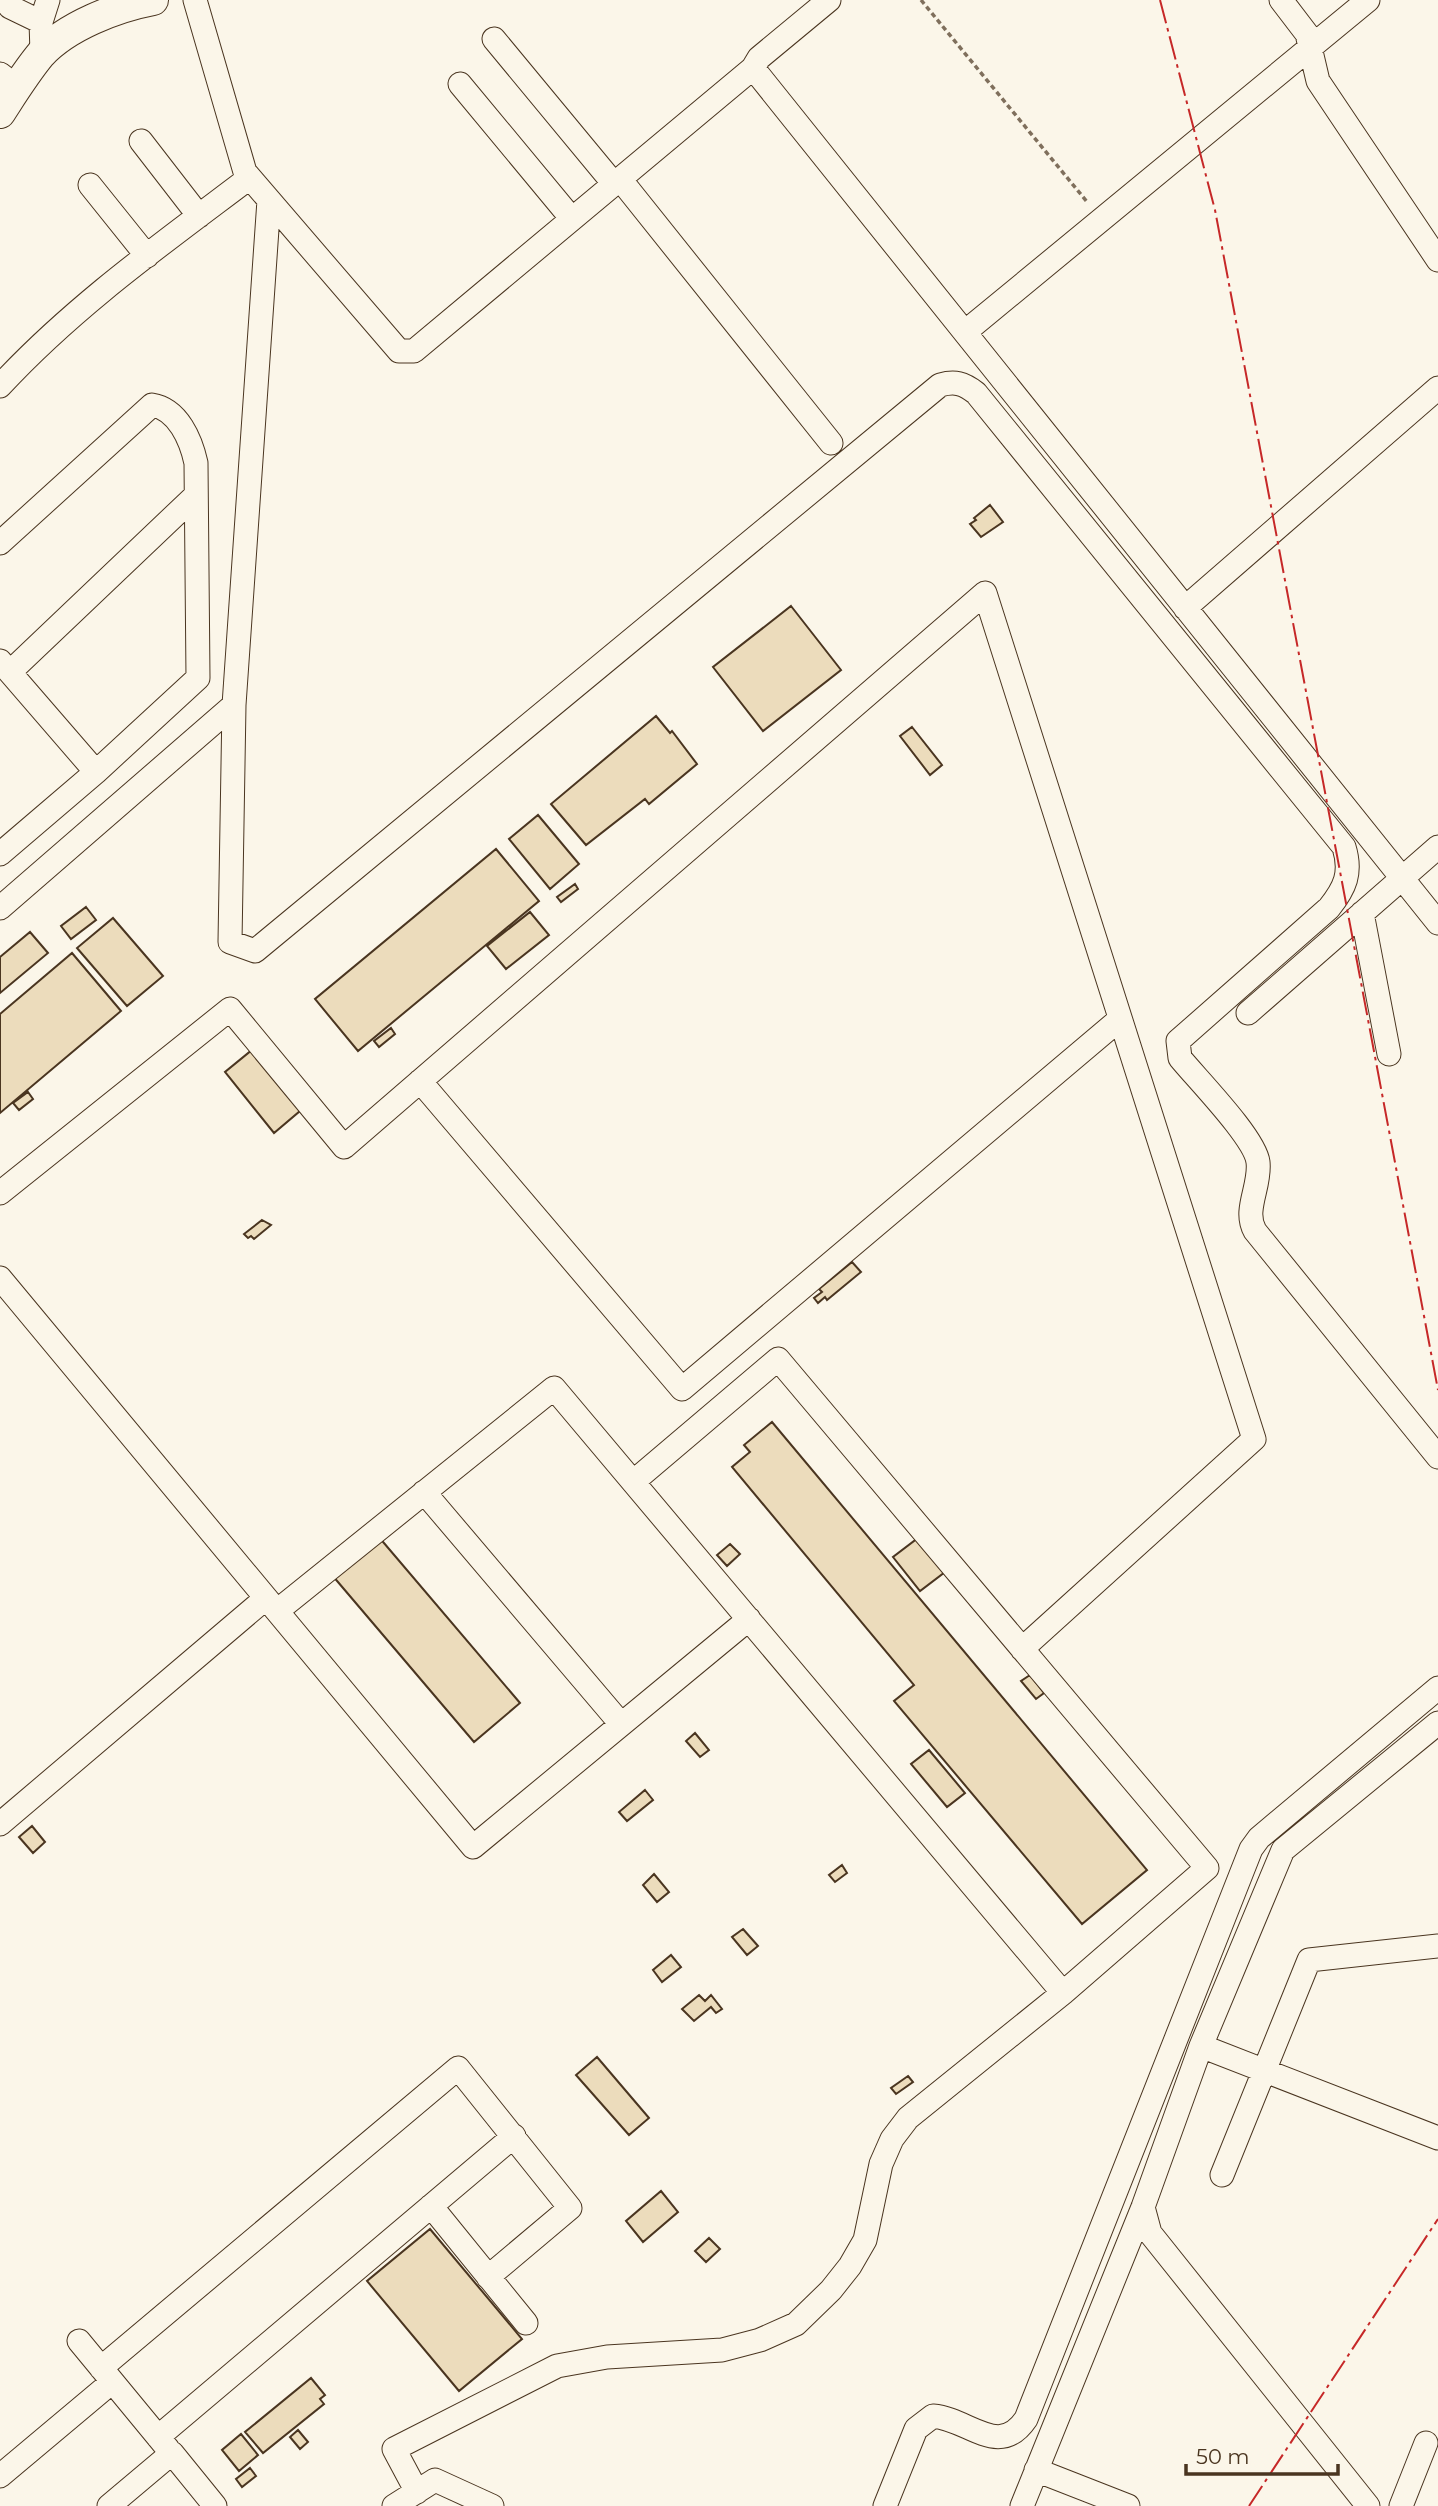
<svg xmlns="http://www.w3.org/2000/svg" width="1438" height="2506" font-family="Montserrat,sans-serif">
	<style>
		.building { fill: #ecdcbc; stroke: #4a3520; stroke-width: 2 }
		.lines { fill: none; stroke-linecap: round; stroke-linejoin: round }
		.minor-casing { stroke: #4a3520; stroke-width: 25 }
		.major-casing { stroke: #4a3520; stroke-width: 32 }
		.path { stroke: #7f6f5c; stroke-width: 3.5; stroke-dasharray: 5 3.5; stroke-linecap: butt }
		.minor { stroke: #fbf6e9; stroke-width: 23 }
		.major { stroke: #fbf6e9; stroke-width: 30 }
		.power { stroke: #c62828; stroke-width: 2; stroke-dasharray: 24 5 3.5 5; stroke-linecap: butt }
	</style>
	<rect width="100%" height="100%" fill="#fbf6e9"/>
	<path class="building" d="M990,505L1003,522L981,537L970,524L976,520L974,518Z
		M791,606L841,670L763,731L713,667Z
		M656,716L670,733L672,731L697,764L649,804L645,799L586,845L551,804Z
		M912,727L942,765L930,775L900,736Z
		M538,815L579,864L550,889L509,839Z
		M496,849L539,901L358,1051L315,999Z
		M575,884L578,889L561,902L557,897Z
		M86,907L96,920L71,939L61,926Z
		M530,912L549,935L506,969L487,946Z
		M113,918L163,976L127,1006L77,948Z
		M30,932L48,953L0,993V957Z
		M72,953L121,1011L0,1113V1014Z
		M391,1028L395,1034L379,1047L374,1041Z
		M258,1045L307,1105L274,1133L225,1072Z
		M28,1092L33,1099L19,1110L13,1103Z
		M262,1220L271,1225L254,1239L251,1236L248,1238L244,1234Z
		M852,1262L861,1272L827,1300L825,1297L818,1303L814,1298L822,1292L819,1289Z
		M772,1422L1147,1870L1082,1924L894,1701L914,1685L732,1467L750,1452L744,1445Z
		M378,1536L520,1703L474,1742L332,1575Z
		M918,1538L945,1572L920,1591L893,1557Z
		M730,1544L740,1554L727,1566L717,1555Z
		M1030,1675L1044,1693L1036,1699L1021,1681Z
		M695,1733L709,1750L700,1757L686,1741Z
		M929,1750L965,1793L947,1807L911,1764Z
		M645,1790L653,1800L627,1821L619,1812Z
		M32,1826L45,1842L33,1853L19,1837Z
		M842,1865L847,1873L835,1882L829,1875Z
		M654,1874L669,1892L657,1902L643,1885Z
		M743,1929L758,1946L747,1955L732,1937Z
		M671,1955L681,1967L662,1982L653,1970Z
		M699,1995L705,2001L711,1995L722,2009L716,2013L711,2007L694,2021L682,2009Z
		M597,2057L649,2118L629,2135L576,2075Z
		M908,2076L913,2082L896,2094L891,2088Z
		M661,2191L678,2212L643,2242L626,2221Z
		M430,2229L522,2339L459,2391L367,2281Z
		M709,2238L720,2249L706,2262L695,2251Z
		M311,2378L325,2395L320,2399L324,2404L263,2453L245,2432Z
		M298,2430L308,2442L300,2449L290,2437Z
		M241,2434L258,2455L239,2471L222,2450Z
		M250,2468L256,2476L242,2487L236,2479Z"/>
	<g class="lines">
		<defs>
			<path id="minor" d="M6,0L10,7L41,22
				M195,0L245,172L399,351H414L753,68L1438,923
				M1281,0L1307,34L1318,81L1438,260
				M494,39L614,184
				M42,53L41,22L48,0
				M753,68L759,58L829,0
				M0,74L17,87
				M460,84L572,219
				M141,141L199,216
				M620,179L831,443
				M90,185L147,256
				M269,200L234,705L230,942L255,951L940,385C955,381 963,383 976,393L1344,847C1352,873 1345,888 1329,908L1178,1041L1180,1058C1198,1080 1255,1138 1258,1162C1261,1186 1243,1210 1255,1231L1438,1457
				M965,332L1368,0
				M0,386C74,306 163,243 249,178
				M0,543L152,405C178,409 191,440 196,463L198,678L96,772L0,854
				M1185,608L1438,388
				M0,661L96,772
				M10,672L195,496
				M0,908L234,705
				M1362,913L1389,1054
				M1248,1013L1438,847
				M420,1081L682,1389L1120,1019
				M0,1193L230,1009L344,1147L985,593L1254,1439L1022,1649
				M0,1278L473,1847L749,1619
				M424,1492L621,1724
				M277,1611L554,1388L1063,1993
				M0,1824L266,1598
				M1201,2046L1438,2138
				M1222,2175L1309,1960L1438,1946
				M431,2206L526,2323
				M1143,2207L1150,2233L1368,2506
				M79,2341L168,2449
				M101,2368L458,2068L570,2208L488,2277
				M158,2437L514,2136
				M1036,2470L1128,2506
				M0,2476L112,2382
				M417,2492L394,2449L557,2366L607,2357L722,2350L760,2340L796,2324L831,2290L850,2266L865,2240L881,2164L892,2139L908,2118L1063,1993L1207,1868L778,1359L633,1482
				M109,2506L172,2453L215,2506
				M394,2506L435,2480L492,2506
				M885,2506L916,2429L933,2416C969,2419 999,2459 1026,2419L1251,1849L1259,1838L1438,1688
				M1022,2506L1143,2207L1201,2046L1283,1850L1438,1723
				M1401,2506L1426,2443"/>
			<path id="major" d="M0,113C13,93 26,72 41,54C67,26 116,7 153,0"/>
		</defs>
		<use href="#minor" class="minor-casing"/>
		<use href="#major" class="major-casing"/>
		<path class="path" d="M921,0L1088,203"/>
		<use href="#minor" class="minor"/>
		<use href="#major" class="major"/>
		<path class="power" d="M1160,0L1215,210L1438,1390
			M1249,2506L1438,2219"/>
	</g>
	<path d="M1186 2464v10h152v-10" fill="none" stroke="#4a3520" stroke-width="3.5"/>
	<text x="1196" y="2464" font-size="21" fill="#4a3520" stroke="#fbf6e9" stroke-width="5" paint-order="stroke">50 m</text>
</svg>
